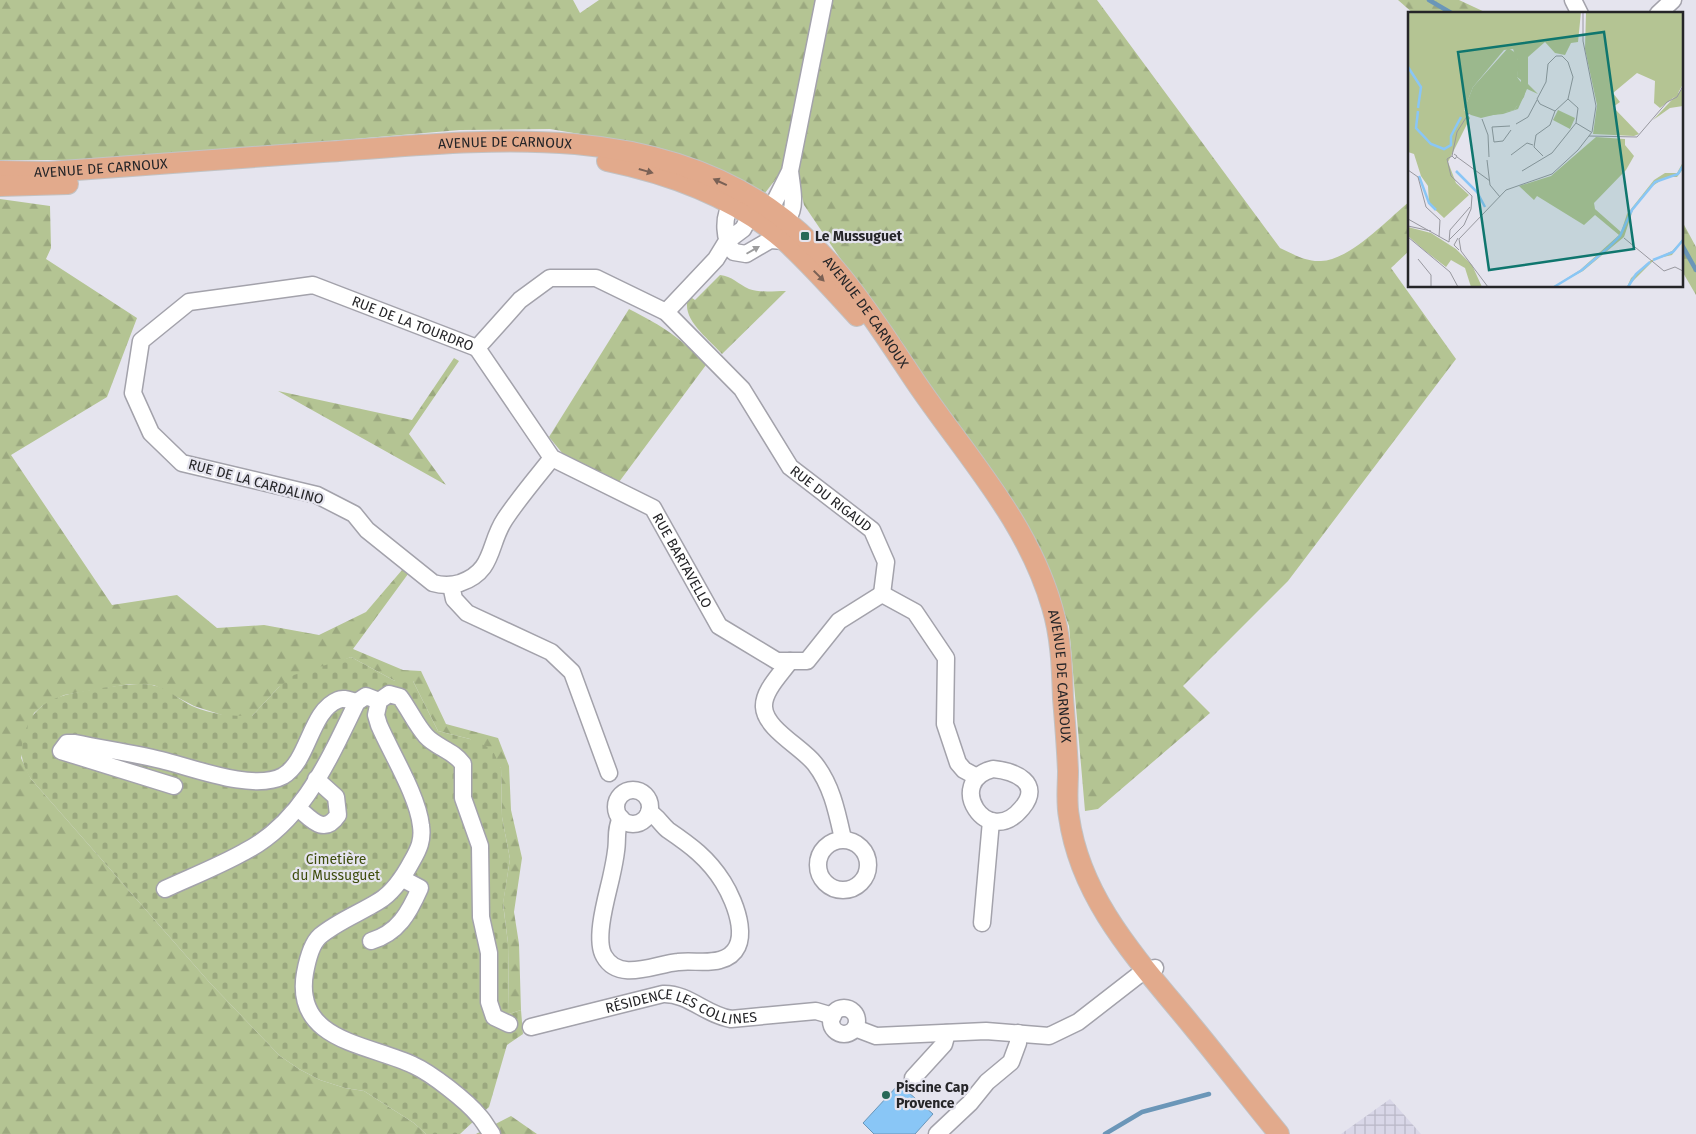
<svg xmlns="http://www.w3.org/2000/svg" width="1696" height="1134" font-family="'Fira Sans',sans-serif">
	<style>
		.industrial { fill: url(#industrial-grid) }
		.forest { fill: url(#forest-firs) }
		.cemetery { fill: url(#cemetery-stones) }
		.water { fill: #89c6f6; stroke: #6b96b8 }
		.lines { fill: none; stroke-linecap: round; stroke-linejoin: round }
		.stream { stroke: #6b96b8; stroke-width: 4.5 }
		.minor-casing { stroke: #a3a2ab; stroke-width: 19 }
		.major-casing { stroke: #c2c2c3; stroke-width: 22 }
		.minor { stroke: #fff; stroke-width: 16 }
		.major { stroke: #e2aa8c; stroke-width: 20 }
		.oneway { fill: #7a6155 }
		.oneway2 { fill: #9d9d9e }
		.poi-dot { fill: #276857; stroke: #e5e4ee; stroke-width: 2 }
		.labels { text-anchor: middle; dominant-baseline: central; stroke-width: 4.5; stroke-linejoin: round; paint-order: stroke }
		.street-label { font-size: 14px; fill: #252528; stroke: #e5e4ee }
		.poi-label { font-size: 14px; font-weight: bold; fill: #252528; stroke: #e5e4ee; text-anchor: start }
		.park-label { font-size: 14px; fill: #3e4d0d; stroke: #e5e4ee }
		.inset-river { fill: none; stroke: #89c6f6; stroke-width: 2.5 }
		.inset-road { fill: none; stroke: #98989f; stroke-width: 1 }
		.view { fill: #0f766e; fill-opacity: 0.15; stroke: #0f766e; stroke-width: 2.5 }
		.inset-edge { fill: none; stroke: #252528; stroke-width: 2.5 }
	</style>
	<defs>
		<pattern id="industrial-grid" width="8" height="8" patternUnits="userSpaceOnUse" patternTransform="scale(1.25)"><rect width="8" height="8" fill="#d9d7e8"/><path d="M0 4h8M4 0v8" fill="none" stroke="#bab8c7"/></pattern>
		<pattern id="forest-firs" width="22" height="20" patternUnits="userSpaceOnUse" patternTransform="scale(1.25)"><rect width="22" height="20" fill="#b4c493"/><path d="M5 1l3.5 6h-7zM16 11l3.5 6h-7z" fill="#9ba87f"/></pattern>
		<pattern id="cemetery-stones" width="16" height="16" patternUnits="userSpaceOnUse" patternTransform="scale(1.25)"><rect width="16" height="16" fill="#b4c493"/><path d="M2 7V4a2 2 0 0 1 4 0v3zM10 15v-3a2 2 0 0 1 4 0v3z" fill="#9ba87f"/></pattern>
	</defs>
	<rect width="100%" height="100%" fill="#e5e4ee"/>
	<path class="industrial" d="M1390,1099L1421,1134H1341Z"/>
	<path class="forest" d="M0,0H573L580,13L599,0H815L782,171L765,193L651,146L550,129L460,130L106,160H0Z
		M831,0H1097L1280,248C1293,254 1306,262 1321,261C1350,260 1387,220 1410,201V250L1391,268L1456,359L1288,581L1183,686L1210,713L1098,809L1085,811L1069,626L1044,559L804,205L797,176Z
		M1398,0H1459L1489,14H1414Z
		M0,199L50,206L51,248L46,259L137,318L107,397L11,455L112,605L177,595L217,628L264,625L319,635L366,612L402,570L408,574L353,649L403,670L421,671L446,724L498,738L509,766L511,810L522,858L514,912L519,944L521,1010L509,1014L508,943L503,903L510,859L502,817L501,768L470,739L438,731L413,681H395L351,657L279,687L252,716H225L194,706L154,685L130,684L64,695L42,706L34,713L21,758L31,779L210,983L280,1056L299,1069L320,1080L345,1088L364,1091L414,1123L426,1134H0Z
		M1682,221L1696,247V295L1682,271Z
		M720,275C732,276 738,284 749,289C760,293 774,291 786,291L722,354C708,338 679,318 689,296L695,300Z
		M629,309C664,327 680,337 706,365L619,482L563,454L549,437Z
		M454,358L459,361L409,434L446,485L278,391L412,420Z
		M511,1116L537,1134H476Z"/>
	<path class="cemetery" d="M351,657L395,681H413L438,731L470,739L492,749L501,768L502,817L510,859L503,904L508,943L509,1014L521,1010L523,1034L507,1045L489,1107L460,1134H426L414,1123L364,1091L345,1088L320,1080L299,1069L280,1056L210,983L31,779C22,765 19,752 24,736C34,696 67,694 102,688C118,686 135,682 152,685C165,687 180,700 192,706C212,715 231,716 252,716L279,687L294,675Z"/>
	<path class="water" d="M899,1084L933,1114L915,1134H874L863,1123Z"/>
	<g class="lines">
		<path class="stream" d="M1429,0L1453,14
			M1682,245L1696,270
			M1105,1134L1142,1112L1209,1094"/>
		<defs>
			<g id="minor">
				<path d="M1573,0L1580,14"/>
				<path d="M1658,14L1673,0"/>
				<path d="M790,171C793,197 801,223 767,228L771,209L790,171L824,0"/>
				<path d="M666,312L716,259L727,241L743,229L750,216V196C744,198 737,200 732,205C722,216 724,242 734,252L746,254L770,240L785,241"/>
				<path id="s1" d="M477,348L552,458L653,508L719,626L777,661H807L839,621L882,594"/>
				<path id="s2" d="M552,458C536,478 519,498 505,519C488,544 495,571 460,583C450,586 443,586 433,583L367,530L354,514L317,495L182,463L151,433L133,393L141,341L189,302L313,285L477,348L520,300L550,278H596L666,312L742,389L790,467L872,530L886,562L882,594"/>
				<path d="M451,585L454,599L467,613L551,652L572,672L609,773"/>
				<path d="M882,594L915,612L946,658L945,724L958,763L964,770L977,777"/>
				<path d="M790,661C781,674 763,691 764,707C765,729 802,747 815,764C832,786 837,812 843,839"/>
				<path d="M993,769C1015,771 1043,783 1022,808C987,851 944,781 993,769Z"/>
				<path d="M174,786L61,751L67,743H75C103,749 132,753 161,760C191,767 253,792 283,776C309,761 310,711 338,700C344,697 351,701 357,702"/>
				<circle cx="633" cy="807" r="17"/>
				<path d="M298,808C311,819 324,836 338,815L336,797L316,779"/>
				<path d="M621,818C615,829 618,840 616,851C615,860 613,869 611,878C607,896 594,939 604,956C619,983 655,964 678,962C692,960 706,964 720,960C756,951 735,901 723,882C708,858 690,845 668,830C661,824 657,816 649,812"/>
				<circle cx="843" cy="865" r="25"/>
				<path d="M165,889C191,877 219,866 244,852C303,822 329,759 357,702L366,696L379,701"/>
				<path d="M982,923L991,821"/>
				<path d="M371,941C398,933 409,913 420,888L403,879"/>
				<circle cx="844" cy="1021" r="13"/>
				<path id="s3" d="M531,1027L663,994C688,993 706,1015 731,1019L816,1011L833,1016"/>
				<path d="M855,1028L876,1036L986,1031L1049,1036L1078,1022L1145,970L1155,968"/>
				<path d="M913,1078L944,1044L947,1033"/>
				<path d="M492,1134C487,1128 484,1121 479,1116C467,1101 431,1073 413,1065C370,1044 293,1042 305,973C307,962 311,944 320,936C338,921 360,913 379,901C394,892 404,876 412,861C419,849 423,840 421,826C418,796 391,753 379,725L376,715L379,701L389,694L400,697C409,709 416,725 426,736C437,748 453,750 463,764V798L480,846L481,917L489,953V1002L494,1017L509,1024"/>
				<path d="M937,1134L970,1103L987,1082L1011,1062L1018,1043V1033"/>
			</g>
			<g id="major">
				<path d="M607,161C670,174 737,199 786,242C811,265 834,291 857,316"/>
				<path id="s4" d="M0,171L49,172C140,165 232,159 323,152C471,142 638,118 769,208C833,252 873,318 915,381C965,455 1027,520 1052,607C1061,637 1062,667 1063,698C1065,722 1067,747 1068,771C1068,786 1066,802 1069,817C1081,902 1141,963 1193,1027C1222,1062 1250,1099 1279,1134"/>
				<path d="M0,186L68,184"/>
			</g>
		</defs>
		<use href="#minor" class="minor-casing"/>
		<use href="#major" class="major-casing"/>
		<use href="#minor" class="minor"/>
		<use href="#major" class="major"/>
	</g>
	<defs><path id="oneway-solid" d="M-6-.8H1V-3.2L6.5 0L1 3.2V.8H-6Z" transform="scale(1.25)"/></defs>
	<g class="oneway">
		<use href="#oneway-solid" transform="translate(646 171) rotate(16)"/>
		<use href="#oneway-solid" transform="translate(720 182) rotate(-155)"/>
		<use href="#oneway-solid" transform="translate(819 276) rotate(45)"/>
	</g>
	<use class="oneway2" href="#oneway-solid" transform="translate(753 250) rotate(-30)"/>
	<g class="poi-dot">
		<rect x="800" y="231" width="10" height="10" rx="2.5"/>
		<circle cx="886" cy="1095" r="5"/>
	</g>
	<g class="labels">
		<g class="street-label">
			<text stroke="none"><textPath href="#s4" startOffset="506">AVENUE DE CARNOUX</textPath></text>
			<text stroke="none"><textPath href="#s4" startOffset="101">AVENUE DE CARNOUX</textPath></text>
			<text stroke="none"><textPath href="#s4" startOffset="926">AVENUE DE CARNOUX</textPath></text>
			<text stroke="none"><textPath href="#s2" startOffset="905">RUE DE LA TOURDRO</textPath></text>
			<text transform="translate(256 482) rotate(15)">RUE DE LA CARDALINO</text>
			<text stroke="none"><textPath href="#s2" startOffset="1451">RUE DU RIGAUD</textPath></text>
			<text stroke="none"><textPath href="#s1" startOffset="306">RUE BARTAVELLO</textPath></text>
			<text stroke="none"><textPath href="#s4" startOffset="1346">AVENUE DE CARNOUX</textPath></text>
			<text stroke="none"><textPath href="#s3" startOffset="156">RÉSIDENCE LES COLLINES</textPath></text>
		</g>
		<g class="poi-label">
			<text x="815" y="236">Le Mussuguet</text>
			<text x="896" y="1087">Piscine Cap<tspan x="896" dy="16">Provence</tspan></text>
		</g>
		<g class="park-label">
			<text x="336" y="859">Cimetière<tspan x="336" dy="16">du Mussuguet</tspan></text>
		</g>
	</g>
	<g transform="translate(1408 12)">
		<rect width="275" height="275" fill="#e5e4ee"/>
		<path d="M0,0H173L170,30L163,31L157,43L147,41L137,30L120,45V72L130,82L119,77L110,97L95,102L75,104L106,98L109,94L113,68L109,65L110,49L105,37L96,38L65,75L56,98L62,106L40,150L48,171L61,183L36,206L21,192L20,174L13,164L6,142L0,140ZM178,0H275V72L269,83L252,96L246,91L247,69L229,61L205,81L212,90L205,95L231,122L226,124L185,122L189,93L177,37ZM275,76V94L262,96L245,108ZM150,98L167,106L162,117L145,108ZM188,125L217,127V133L226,144L218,158L186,191L187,197L213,220L219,202L246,168L257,161H269L275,150V157L269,165H258L243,175L225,198L216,225L175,259L145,275L172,258L211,223L187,203L176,213L129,184L126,188L111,174L143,164ZM0,215L23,221L48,237L64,253L74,275H63L57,256L43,248L38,255L16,238L0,224ZM275,227L264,243L247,247L219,275L223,266L242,249L264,239Z" fill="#b4c493"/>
		<path d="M100,36L108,41L111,52L109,65L118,77L116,85L106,98L73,106L63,103L56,98L65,75Z" fill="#b4c493"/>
		<path class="inset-river" d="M0,55L13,75L10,96M10,99L8,116L23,132L36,137L43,133V124L53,105M48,159L69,180L77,195M11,164L21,191L28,198M245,248L265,240L275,228M146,275L174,258L201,235L212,224L224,198L247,170L270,162L275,154M220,275L228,262L242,250"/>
		<path class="inset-road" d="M74,107L80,123L81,145M168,111L183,120M108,112L120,105L129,88M102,114L84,115L86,130L95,129L103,118M181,124L229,125L259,90L269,85L275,74M46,142L49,144L47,147L44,144L49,120L61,101M103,143L119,131L125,133M135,144L126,135L128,123L142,113L147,99L160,87M49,145L82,169M79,148L82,173L92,185M0,158L10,165L18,195L32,208L31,225M114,159L144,141L168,111L170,96L160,87L165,65L160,50L154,44H148L140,52L138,70L129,87L132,92L147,99M0,207L41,230L42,218L62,195M0,214L23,219M0,225L42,260L50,275M50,226L46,233L51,238M216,226L256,259L267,255L275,259M41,228L56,213L63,197L64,184L43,164L39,147L44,144M10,247L23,263V275M80,275L53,239L51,227L98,178L144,162L170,138L184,120L188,94L175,29V0"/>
		<path class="view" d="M196,20L226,237L81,258L50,40Z"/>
		<rect width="275" height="275" class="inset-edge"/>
	</g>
</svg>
